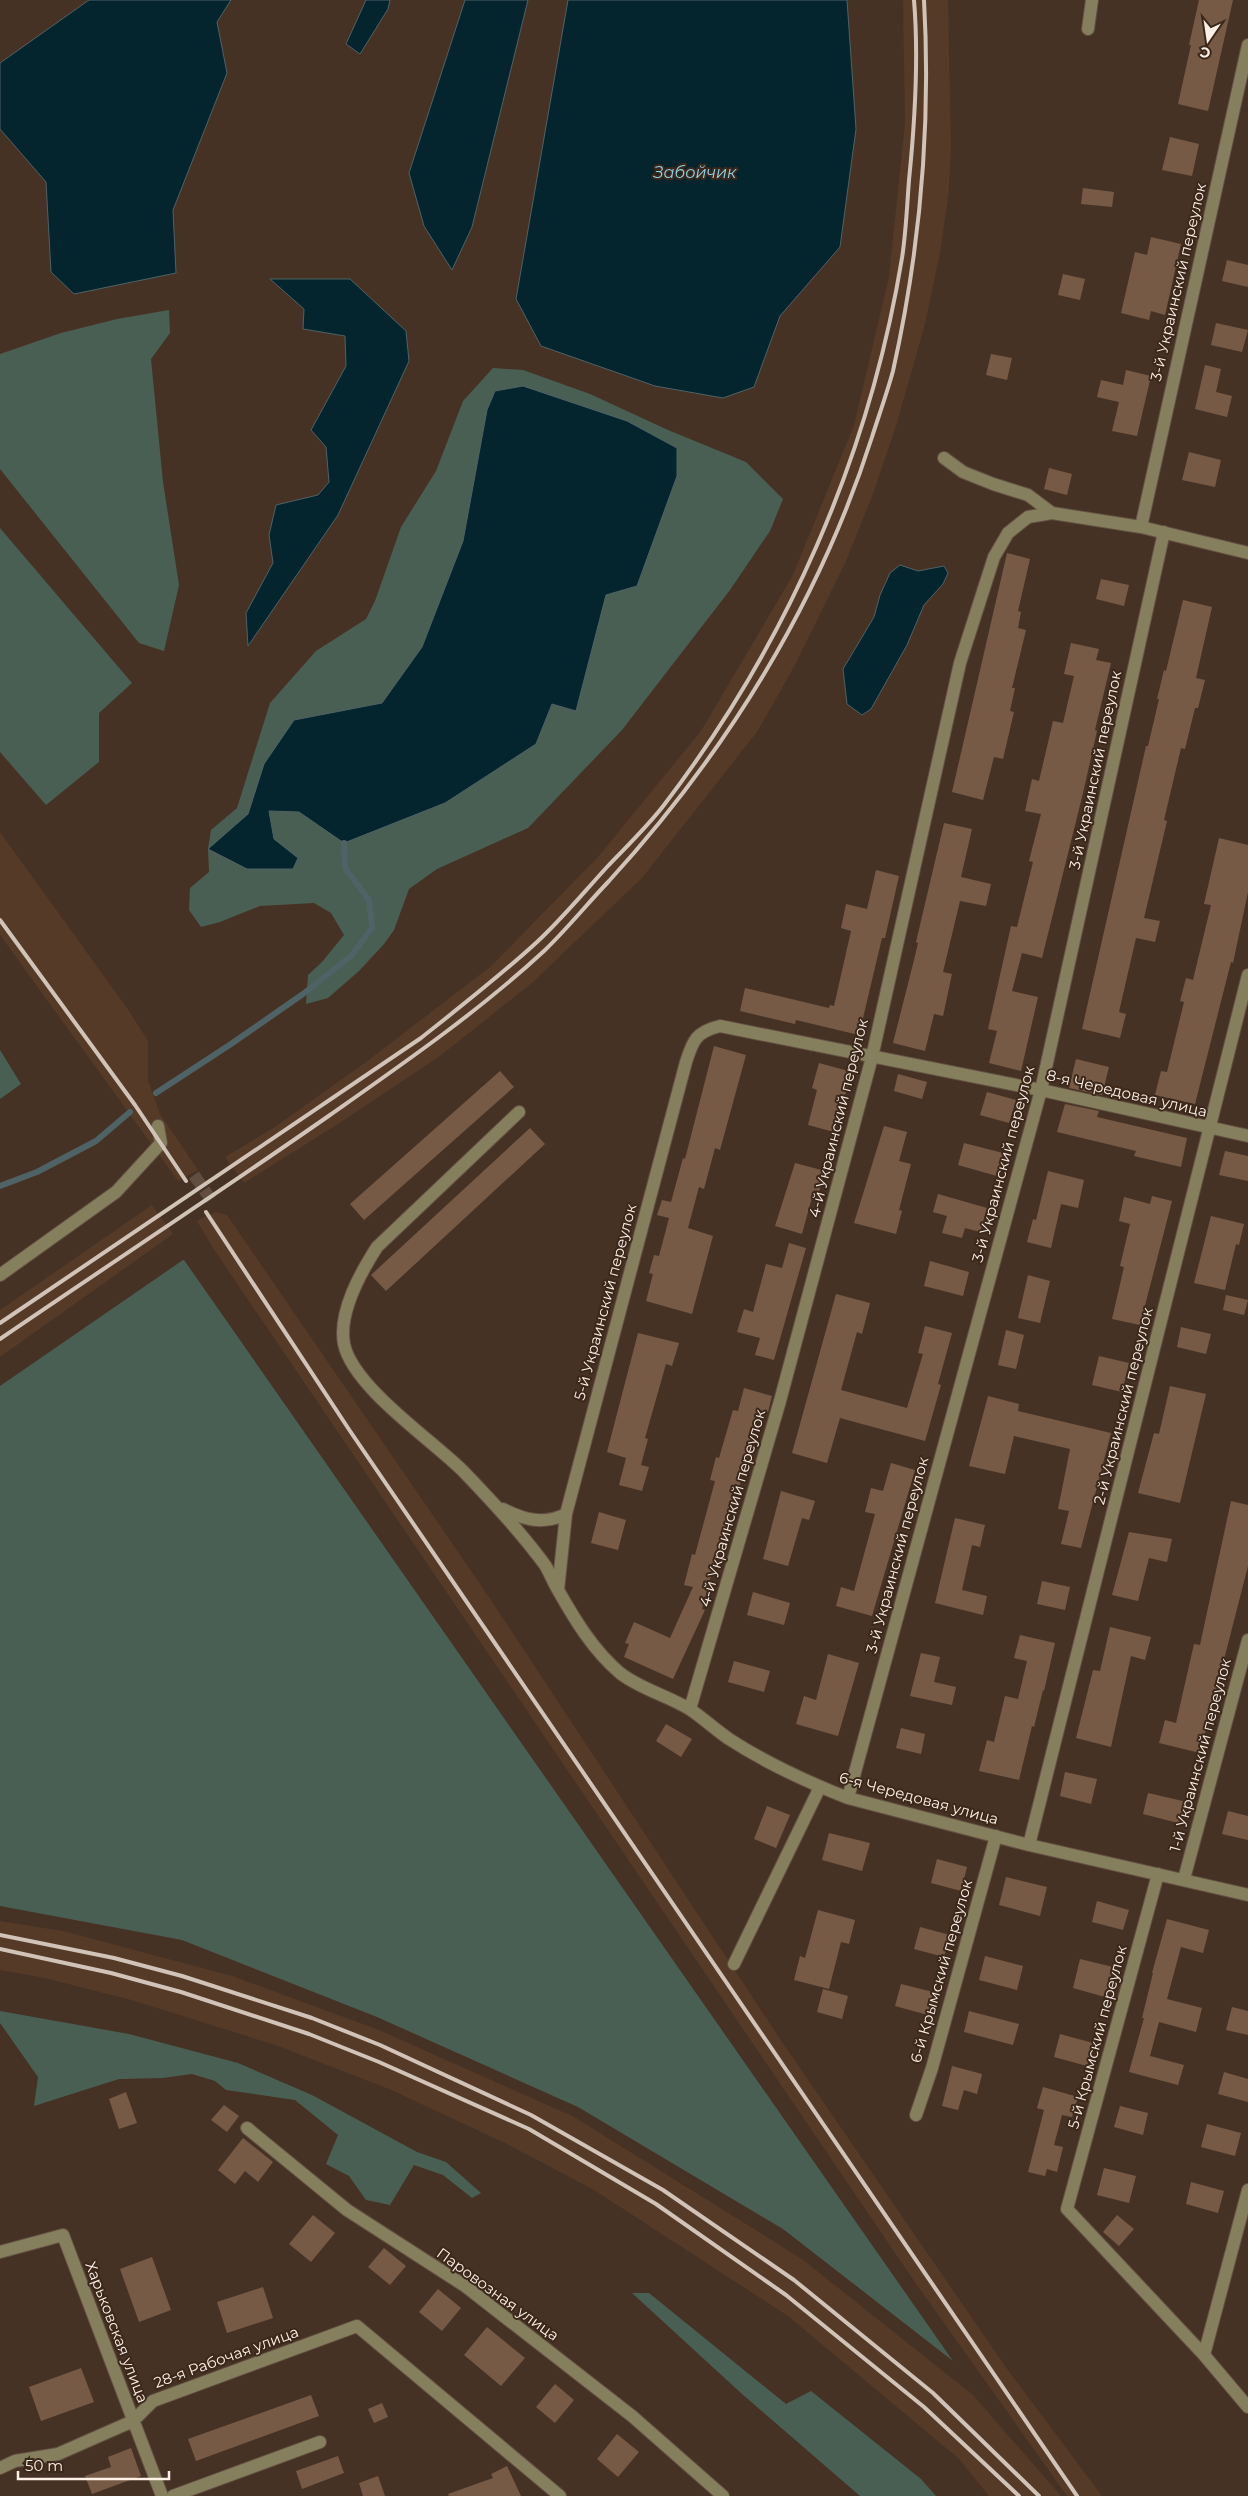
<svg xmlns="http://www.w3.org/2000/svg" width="1248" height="2496" font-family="Montserrat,sans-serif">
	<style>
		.built { fill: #543a27 }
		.green { fill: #495f53 }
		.water { fill: #05252e; stroke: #4f6266 }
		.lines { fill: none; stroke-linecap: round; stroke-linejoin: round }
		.stream { stroke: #4f6266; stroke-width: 6 }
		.building { fill: #775a46 }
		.minor-tunnel { stroke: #614e41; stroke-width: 12; stroke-dasharray: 12 6; stroke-linecap: butt }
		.minor-casing { stroke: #635043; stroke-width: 14 }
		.minor { stroke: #857f5d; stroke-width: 12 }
		.rail { stroke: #d1c3b8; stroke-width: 4 }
		.labels { text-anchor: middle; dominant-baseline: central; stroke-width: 4; stroke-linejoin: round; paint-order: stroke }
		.street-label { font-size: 15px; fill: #fdf0e7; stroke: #3b281a }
		.water-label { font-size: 16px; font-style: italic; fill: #8ad4e9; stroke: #3b281a }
	</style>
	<rect width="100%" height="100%" fill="#463224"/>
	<path class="built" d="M903,0H948L951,144L949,190L940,253L925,324L896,426L873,494L846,561L795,665L757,732L642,878L532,983L440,1056L341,1122L244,1183L225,1157L275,1127L366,1062L490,967L598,857L701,731L793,575L854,425L889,277L905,123Z
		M0,832L127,1008L148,1041V1081L160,1114L198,1170L178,1181L0,935Z
		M152,1205L173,1234L0,1357V1310Z
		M215,1212L227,1215L491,1600L782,2042L1005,2366L1102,2496H1067L912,2278L215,1251L197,1221Z
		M0,1921L63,1931L232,1976L379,2030L574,2117L802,2259L973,2395L1061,2496H989L959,2459L788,2316L594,2190L505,2143L389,2089L278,2046L135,2001L45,1978L0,1970Z"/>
	<path class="green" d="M169,310L170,333L151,359L163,482L179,585L164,651L139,643L0,469V354L61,333L117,319Z
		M493,368L523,370L590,394L668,430L746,462L783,499L770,531L730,590L622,730L528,828L437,869L409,889L394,930L384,944L359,971L328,998L306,1004L308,975L322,962L344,935L331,913L314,903L260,906L220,922L201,927L189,910L190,888L209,872L208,849L211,830L237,808L270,703L316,651L366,619L375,601L401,527L436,471L463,401Z
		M0,528L132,683L99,713V762L46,805L0,752Z
		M0,1050L21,1084L0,1099Z
		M183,1260H184L953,2361L783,2229L578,2107L377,2017L182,1940L0,1906V1386Z
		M0,2011L129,2034L238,2063L312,2095L417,2152L446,2162L481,2193L472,2198L443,2175L414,2165L390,2205L366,2200L349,2176L326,2164L338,2135L295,2100L226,2090L215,2081L192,2074L163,2078L119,2079L34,2106L38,2077L0,2023Z
		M632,2293H649L786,2404L811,2391L921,2479L936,2496H860L742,2394Z"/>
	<path class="water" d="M89,0H231L217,22L227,73L173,210L176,273L74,294L51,272L46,182L0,129V63Z
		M366,0H390L388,9L360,54L346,44Z
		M465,0H528L472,227L452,270L424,226L409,173Z
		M568,0H847L856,129L840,247L780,316L754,387L723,398L655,386L541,346L516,299Z
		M270,279H350L406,331L409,361L338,515L248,646L246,613L273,563L269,535L276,505L318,495L329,482L326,447L311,430L346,366L345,336L303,329L304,309Z
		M523,386L627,421L677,448V476L637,586L606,595L576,711L552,704L536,744L445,803L344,843L299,812L269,811L274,839L298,858L293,869H247L208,849L248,814L264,764L294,720L382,703L422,647L463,541L487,410L495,391Z
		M900,565L918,571L944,566L948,573L943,584L924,605L907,645L871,709L862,715L847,704L843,669L874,617L880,595L890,573Z"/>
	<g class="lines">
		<path class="stream" d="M156,1093L231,1044L303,994L351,956L372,928L369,900L345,868L344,843
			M0,1186L37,1172L96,1141L130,1112"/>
	</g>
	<path class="building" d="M1199,0H1233L1208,111L1178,104L1191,45H1189Z
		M1170,137L1199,144L1192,176L1162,170Z
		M1083,188L1114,192L1112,207L1081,204Z
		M1151,237L1181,244L1165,315L1151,311L1149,320L1121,313L1135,252L1147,255Z
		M1227,260L1248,265V287L1222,281Z
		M1063,274L1085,279L1080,300L1058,295Z
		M1216,323L1248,330L1242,352L1211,345Z
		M991,354L1012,358L1007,380L986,375Z
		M1205,365L1221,369L1216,392L1232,396L1227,417L1195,409Z
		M1126,370L1151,376L1137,436L1112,431L1119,402L1097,397L1101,380L1123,385Z
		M1189,452L1221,460L1215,487L1182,480Z
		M1049,468L1072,474L1067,495L1044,489Z
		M1007,553L1030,559L1018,611L1021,612L1018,628L1026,630L1012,688H1015L1010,711L1014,712L1003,759L994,757L983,800L952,792Z
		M1101,579L1129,585L1124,606L1096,599Z
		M1183,600L1212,607L1196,678L1205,680L1198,708H1195L1185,749L1181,748L1164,820L1167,821L1144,918L1160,921L1155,942L1136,938L1119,1012L1126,1014L1120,1038L1082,1029L1146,746H1148L1156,712L1159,699H1157L1164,670L1166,671Z
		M1071,643L1099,649L1096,660L1111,663L1095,730L1097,731L1083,793L1042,958L1022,953L1012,991L1038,997L1021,1071L989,1063L997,1031L988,1029L1011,926L1017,927L1033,862L1029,861L1041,814L1025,811L1032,779L1039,781L1053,721L1063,723L1074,676L1064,674Z
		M944,823L972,829L961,877L991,884L986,906L960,901L943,972L952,974L943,1016L934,1014L925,1051L893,1043L914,960L918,943L916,942Z
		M1219,838L1248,845V892L1233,963L1231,962L1195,1104L1155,1095L1161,1071L1167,1072L1184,1002L1180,1001L1186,978L1193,980L1211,905L1204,904Z
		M876,870L899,876L885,938H882L859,1035L796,1020L795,1024L740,1011L745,988L829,1008L830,1005L834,1006L851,931L841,928L846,904L867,909Z
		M714,1046L746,1055L720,1150L715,1148L704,1189L699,1187L688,1228L713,1236L692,1314L646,1301L653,1274L649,1273L654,1255L659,1256L669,1218L657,1215L662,1200L671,1202L683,1158L685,1159Z
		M1076,1059L1109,1067L1102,1095L1069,1088Z
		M819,1063L852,1072L834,1132L808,1125L817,1090L812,1088Z
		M500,1071L514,1087L364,1220L350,1204Z
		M898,1074L927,1082L922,1099L894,1091Z
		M987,1092L1016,1100L1009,1123L980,1115Z
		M1065,1104L1099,1111L1097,1117L1187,1138L1181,1167L1134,1156L1136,1151L1057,1132Z
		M884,1126L907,1132L899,1161L911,1164L899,1210L902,1211L896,1234L854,1223Z
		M530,1128L545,1144L386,1291L371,1275Z
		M964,1143L1003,1153L997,1176L958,1165Z
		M1225,1151L1248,1156V1181L1219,1175Z
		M795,1163L825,1171L819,1192L814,1190L802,1234L775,1226Z
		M1048,1171L1084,1180L1078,1208L1061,1204L1051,1248L1027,1242L1033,1219L1036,1220Z
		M938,1194L987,1208L980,1232L965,1228L962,1238L942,1233L947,1216L933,1212Z
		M1152,1196L1172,1201L1140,1325L1112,1319L1124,1267L1120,1266L1130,1224L1119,1221L1124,1197L1150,1204Z
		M1211,1216L1244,1224L1239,1245L1236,1244L1225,1290L1194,1283Z
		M789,1243L806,1248L774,1360L755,1355L760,1338L737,1332L744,1309L753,1312L766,1264L782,1268Z
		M930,1261L969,1272L963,1296L924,1286Z
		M1028,1275L1050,1281L1040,1323L1018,1318Z
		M836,1294L870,1303L862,1334L857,1332L841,1390L907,1408L923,1354L918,1353L925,1326L952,1333L938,1384L941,1385L925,1441L840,1418L827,1463L792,1453Z
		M1226,1295L1248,1300L1244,1315L1223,1310Z
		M1181,1327L1211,1334L1206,1354L1177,1347Z
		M1006,1330L1024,1335L1016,1369L998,1365Z
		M638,1333L679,1343L672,1366L666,1364L645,1438L648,1439L641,1465L649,1467L642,1491L619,1485L626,1458L607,1452Z
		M1099,1356L1129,1363L1122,1392L1092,1385Z
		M1170,1386L1206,1394L1180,1503L1138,1493L1154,1433L1159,1434Z
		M744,1388L772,1396L768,1412L760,1410L739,1488L737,1487L722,1535L702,1609L705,1610L673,1679L624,1657L629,1644L625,1643L634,1622L670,1638L693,1587L684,1585L692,1554L695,1555L715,1481L710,1480L716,1457L719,1458L733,1410L738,1411Z
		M988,1396L1019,1404L1018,1411L1111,1433L1081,1548L1061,1544L1069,1511L1058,1509L1070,1449L1014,1436L1005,1474L969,1466Z
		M891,1463L915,1470L872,1616L836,1606L841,1587L854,1591L875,1514L865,1512L871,1488L883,1491Z
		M781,1491L815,1501L809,1520L802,1518L788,1566L763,1559Z
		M1231,1501L1248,1505V1566L1200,1753L1159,1743L1165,1720L1176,1723L1194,1644L1200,1645Z
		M599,1512L626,1520L618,1550L591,1543Z
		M955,1518L985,1525L980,1547L972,1545L962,1590L987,1596L983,1615L935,1603Z
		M1129,1532L1172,1539L1167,1562L1149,1558L1138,1601L1112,1595Z
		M1042,1581L1070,1587L1065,1610L1037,1604Z
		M753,1592L790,1603L784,1625L747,1615Z
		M1110,1627L1151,1637L1145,1660L1131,1656L1111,1747L1076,1738L1093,1670L1100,1671Z
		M1020,1635L1055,1643L1044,1691L1043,1690L1034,1727L1032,1726L1019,1780L979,1771L987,1740L994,1742L1005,1696L1018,1699L1027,1661L1014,1658Z
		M921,1653L940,1657L934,1682L956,1687L952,1705L910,1696Z
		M828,1654L859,1663L838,1736L796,1724L804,1696L816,1700Z
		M734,1661L770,1671L764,1692L728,1682Z
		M666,1724L692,1739L681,1757L656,1741Z
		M901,1728L925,1734L921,1754L896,1748Z
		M1065,1772L1097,1779L1091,1804L1060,1796Z
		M1148,1793L1187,1802L1182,1824L1143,1814Z
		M767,1806L790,1815L776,1848L754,1839Z
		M1228,1811L1248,1816V1840L1222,1834Z
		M829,1833L870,1843L862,1871L822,1860Z
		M937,1859L967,1867L961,1891L931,1883Z
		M1006,1877L1047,1887L1040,1916L999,1905Z
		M1097,1901L1129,1910L1123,1930L1092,1922Z
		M818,1910L855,1920L849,1944L841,1942L829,1989L794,1980L800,1956L805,1958Z
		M1167,1919L1209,1930L1203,1953L1181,1947L1167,1999L1202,2008L1196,2032L1159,2022L1150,2056L1184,2065L1178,2085L1129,2072L1144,2018H1142L1153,1973H1152Z
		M920,1927L950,1935L944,1957L914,1949Z
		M985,1956L1023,1966L1017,1990L979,1980Z
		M1080,1959L1113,1967L1105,1997L1073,1988Z
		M901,1984L933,1992L928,2015L895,2006Z
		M823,1989L848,1996L842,2019L817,2012Z
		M1232,2007L1248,2011V2035L1226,2030Z
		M969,2011L1019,2024L1013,2045L964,2032Z
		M1060,2034L1093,2043L1087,2066L1054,2057Z
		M952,2066L982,2074L977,2094L964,2090L958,2110L942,2106Z
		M1224,2072L1248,2079V2102L1218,2094Z
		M1043,2087L1078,2097L1072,2117L1062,2115L1054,2145L1063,2147L1057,2172L1047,2169L1045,2176L1028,2172L1044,2110L1037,2108Z
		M126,2092L137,2123L119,2129L109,2099Z
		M224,2105L239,2116L227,2132L211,2120Z
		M1120,2106L1148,2113L1143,2135L1114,2127Z
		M1207,2124L1241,2133L1235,2156L1201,2147Z
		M243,2138L273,2162L258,2182L245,2171L235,2184L218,2170Z
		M1104,2168L1136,2176L1129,2203L1097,2195Z
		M1191,2182L1224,2191L1218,2213L1186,2204Z
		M313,2215L335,2233L311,2262L289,2244Z
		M1117,2215L1134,2229L1119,2246L1103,2232Z
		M384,2248L406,2266L390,2285L368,2267Z
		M152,2257L171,2310L139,2322L120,2269Z
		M263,2287L273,2318L227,2333L217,2302Z
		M438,2289L461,2308L442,2331L419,2312Z
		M487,2327L525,2358L501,2386L464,2355Z
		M81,2368L94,2402L41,2421L29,2387Z
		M555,2384L574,2400L555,2423L536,2407Z
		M311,2395L319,2416L196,2461L188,2439Z
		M382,2403L388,2417L374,2423L368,2409Z
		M617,2434L639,2452L618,2477L597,2459Z
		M131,2448L141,2476L92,2494L85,2476L111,2467L108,2457Z
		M338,2456L344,2473L302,2489L296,2471Z
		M507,2466L521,2496H449L448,2494L493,2478L491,2474Z
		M378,2476L385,2496H363L359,2483Z"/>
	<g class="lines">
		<path class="minor-tunnel" d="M194,1175L214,1204"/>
		<defs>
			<path id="minor" d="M1088,29L1092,0
				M944,458L963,472L993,484L1028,495L1052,513
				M1141,527L1248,45
				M519,1112L377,1247C361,1272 338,1312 344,1344C353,1387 432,1440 463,1471C492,1501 521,1532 545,1565C550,1573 553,1582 558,1590C575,1620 593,1650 620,1673C640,1689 669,1696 691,1710C704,1719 716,1730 729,1739C766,1763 807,1782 848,1798L1029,1845L1248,1895
				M0,1275L116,1192L161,1143L158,1126
				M503,1509C524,1520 544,1525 566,1514
				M558,1590L566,1514L686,1062C693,1040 696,1032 720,1026L1041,1090L1248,1136
				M690,1709L780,1401L872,1057L960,663L994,557L1008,533L1028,517L1052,513L1141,527L1248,553
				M848,1798L1041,1090L1164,532
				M1029,1845L1248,975
				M1158,1874L1067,2209L1204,2355L1248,2407
				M1184,1879L1248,1640
				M734,1964L820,1787
				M916,2115L932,2068L996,1836
				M247,2128L347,2210L465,2286L632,2416L723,2496
				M0,2252L63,2235L162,2496
				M1204,2355L1248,2190
				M0,2468L15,2461L58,2454L133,2421L153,2401L357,2326L560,2496
				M173,2496L320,2442"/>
		</defs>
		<use href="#minor" class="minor-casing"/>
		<use href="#minor" class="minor"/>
		<path class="rail" d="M0,920L135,1105L186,1181
			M206,1212L350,1431L1077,2496
			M0,1323L421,1038C460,1007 500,976 537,942C562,919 584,892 607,867C626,847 647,827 664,805C786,645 869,458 902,258C906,233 907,206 909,180C915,121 919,60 914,0
			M0,1339C110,1264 221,1191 330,1115C404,1063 478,1012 544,951C567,929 587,904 609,881C726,753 819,603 872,437C879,415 887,393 893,371C920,250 931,124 924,0
			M0,1935L114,1958L182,1976L312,2018L380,2045L531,2115L663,2190L794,2280L933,2393L1039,2496
			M0,1949L111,1973L181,1992L309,2034L379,2062L529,2129L656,2204L786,2295L924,2407L1019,2496"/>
	</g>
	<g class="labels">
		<g class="street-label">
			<text transform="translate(1178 282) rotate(-77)">3-й Украинский переулок</text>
			<text transform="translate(1095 770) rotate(-78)">3-й Украинский переулок</text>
			<text transform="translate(1127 1093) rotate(13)">8-я Чередовая улица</text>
			<text transform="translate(838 1118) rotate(-76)">4-й Украинский переулок</text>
			<text transform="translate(1003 1164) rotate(-75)">3-й Украинский переулок</text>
			<text transform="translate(605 1302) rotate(-75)">5-й Украинский переулок</text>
			<text transform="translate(1123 1406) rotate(-76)">2-й Украинский переулок</text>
			<text transform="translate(732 1508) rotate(-74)">4-й Украинский переулок</text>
			<text transform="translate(897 1555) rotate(-75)">3-й Украинский переулок</text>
			<text transform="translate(1200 1755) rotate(-75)">1-й Украинский переулок</text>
			<text transform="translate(919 1798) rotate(15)">6-я Чередовая улица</text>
			<text transform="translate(941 1971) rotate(-74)">6-й Крымский переулок</text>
			<text transform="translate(1097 2037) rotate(-75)">5-й Крымский переулок</text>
			<text transform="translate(498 2294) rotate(36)">Паровозная улица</text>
			<text transform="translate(117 2332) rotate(69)">Харьковская улица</text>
			<text transform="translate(226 2357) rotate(-20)">28-я Рабочая улица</text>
		</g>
		<g class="water-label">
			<text x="695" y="172">Забойчик</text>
		</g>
	</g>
	<g transform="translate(1208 40) rotate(193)" stroke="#3b281a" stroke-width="4" paint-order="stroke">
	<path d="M0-4L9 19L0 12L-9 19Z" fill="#fdf0e7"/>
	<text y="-8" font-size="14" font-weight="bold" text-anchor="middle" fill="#fdf0e7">С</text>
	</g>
	<path d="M18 2471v8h151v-8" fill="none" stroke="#fdf0e7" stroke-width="2.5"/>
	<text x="25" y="2471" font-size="15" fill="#fdf0e7" stroke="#3b281a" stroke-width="4" paint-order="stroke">50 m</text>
</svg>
